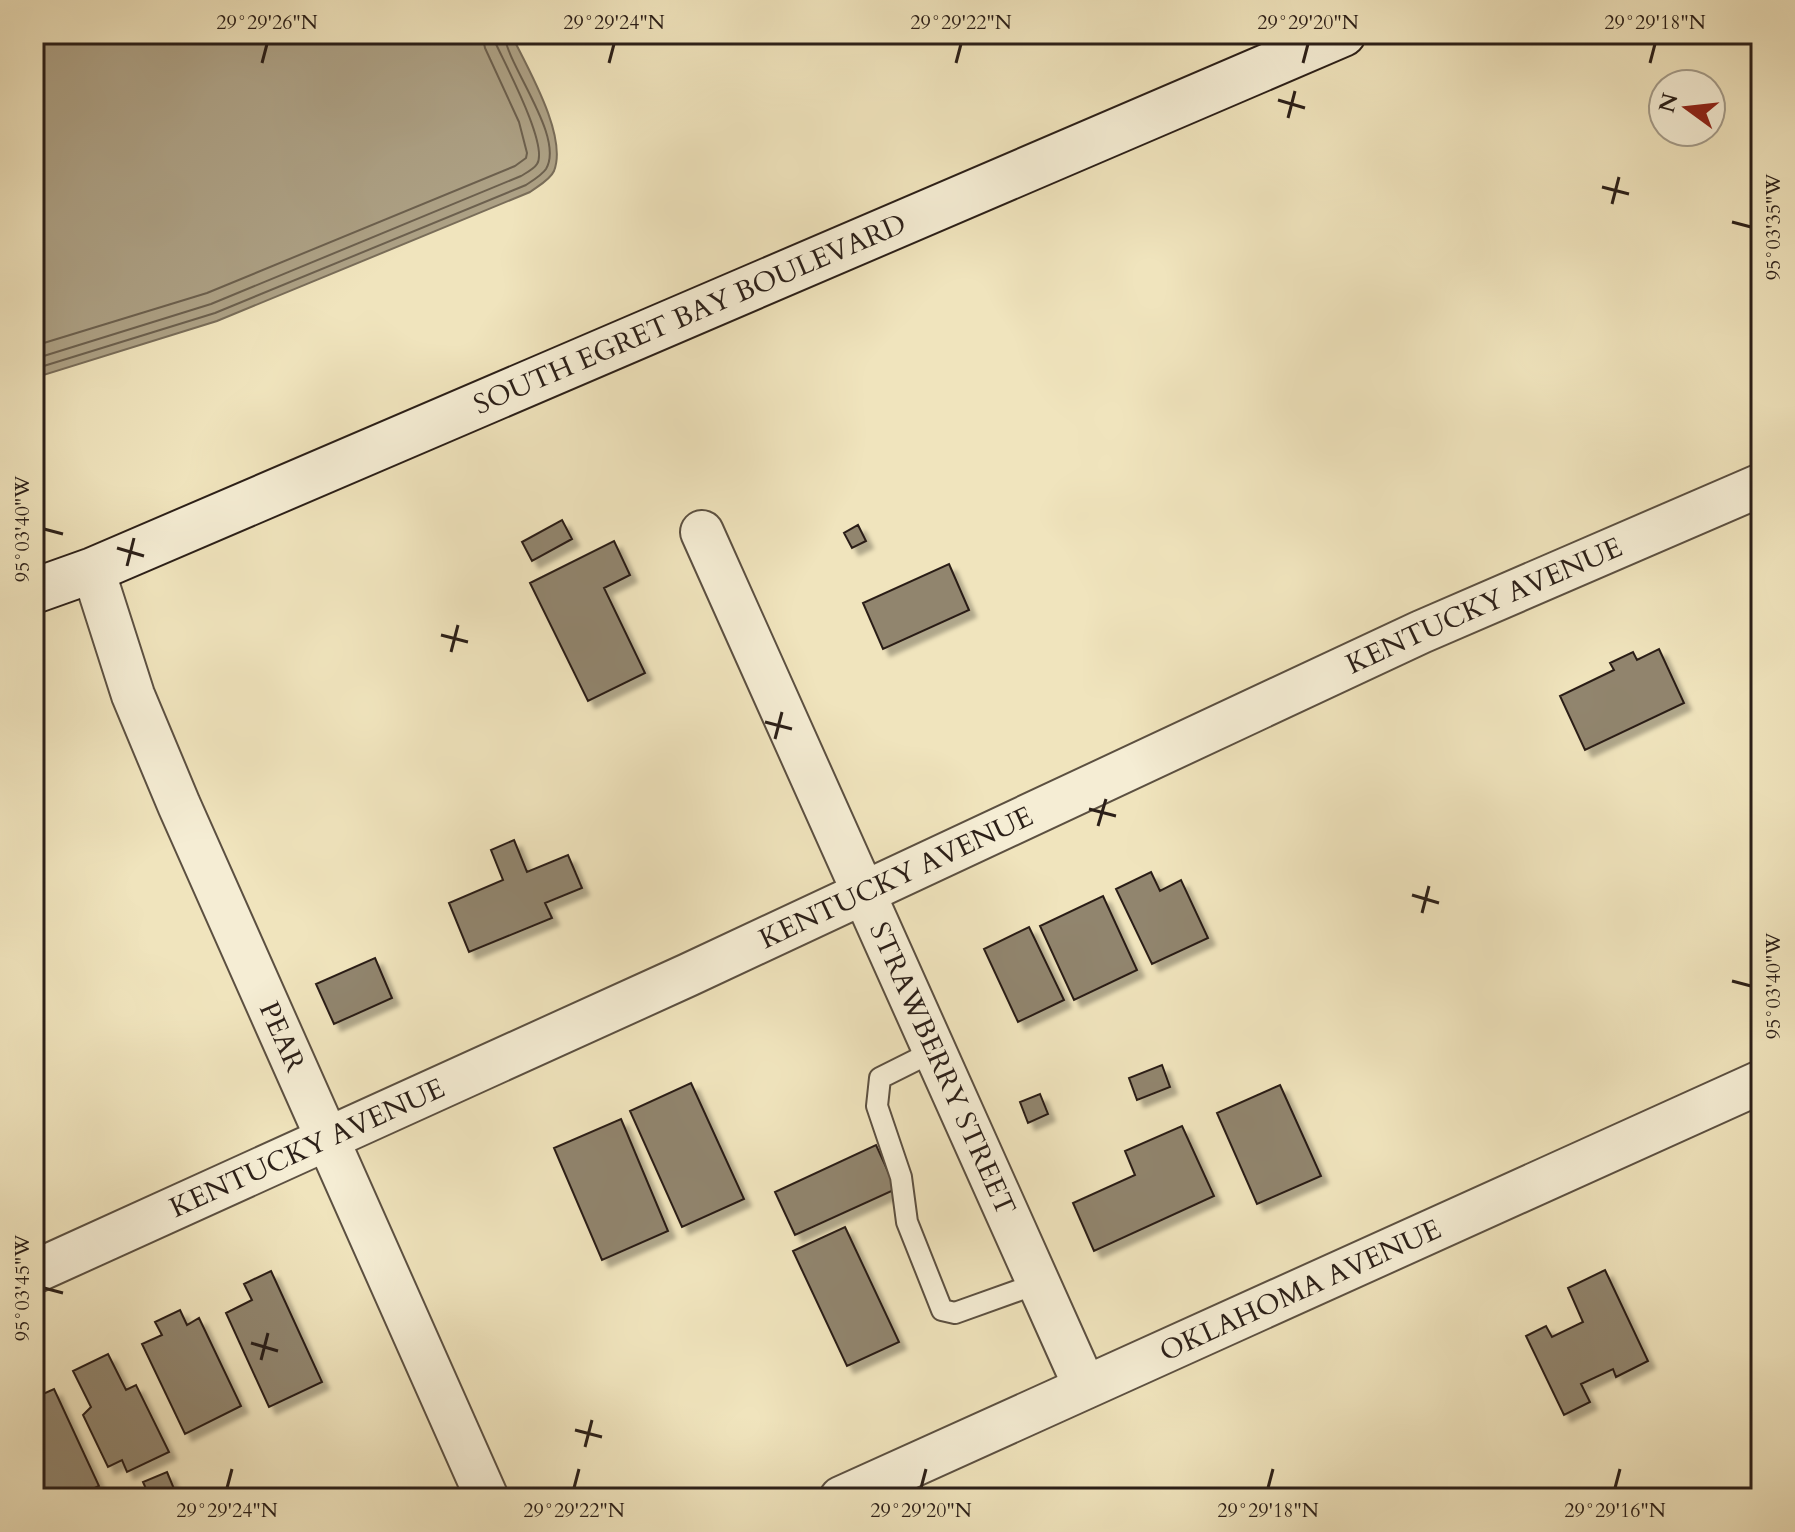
<svg xmlns="http://www.w3.org/2000/svg" width="1795" height="1532" font-family="Cardo,serif">
	<style>
		.water { fill: #ada185; stroke: #796d59; stroke-width: 2 }
		.lines { fill: none; stroke-linecap: round; stroke-linejoin: round }
		.shore { stroke: #6c604e; stroke-width: 2 }
		.building { fill: #91856e; stroke: #2b1f18; stroke-width: 2; filter: url(#shadow) }
		.service-casing { stroke: #5c5041; stroke-width: 24 }
		.minor-casing { stroke: #5c5041; stroke-width: 46 }
		.secondary-casing { stroke: #2b1f18; stroke-width: 48 }
		.service { stroke: #f5edd4; stroke-width: 20 }
		.minor { stroke: #f5edd4; stroke-width: 42 }
		.secondary { stroke: #f5edd4; stroke-width: 44 }
		.ticks { fill: none; stroke: #2b1f18; stroke-width: 3 }
		.labels { text-anchor: middle; dominant-baseline: central; stroke-width: 7; stroke-linejoin: round; paint-order: stroke }
		.street-label { font-size: 28px; fill: #2b1f18; stroke: #f5edd4 }
		.neatline { fill: none; stroke: #2b1f18; stroke-width: 3 }
		.ticks-label { font-size: 20px; text-anchor: middle; fill: #2b1f18 }
	</style>
	<defs>
		<filter id="shadow"><feDropShadow dx="7" dy="7" stdDeviation="2" flood-color="#0004"/></filter>
	</defs>
	<rect width="100%" height="100%" fill="#f0e4bd"/>
	<filter id="stains"><feTurbulence type="fractalNoise" baseFrequency=".0025" numOctaves="4"/><feColorMatrix values="0 0 0 0 .2 0 0 0 0 .09 0 0 0 0 .02 0 0 0 .5 -.17"/></filter>
	<radialGradient id="worn" r=".72"><stop offset=".6" stop-color="#630" stop-opacity="0"/><stop offset="1" stop-color="#630" stop-opacity=".3"/></radialGradient>
	<path class="water" d="M34,34H511C527,67 568,136 554,171C550,180 538,186 530,192L217,321L34,378Z"/>
	<g class="lines">
		<path class="shore" d="M34,346L207,293L515,166L526,158L527,153L519,122L485,48L482,34
			M34,359L211,304L521,176C526,173 534,169 537,164C549,146 505,64 496,44L494,34
			M34,369L215,313L526,185C532,181 542,175 546,169C565,137 508,67 504,34"/>
	</g>
	<path class="building" d="M562,520L572,539L532,561L522,542Z
		M858,525L866,541L852,548L844,533Z
		M614,541L630,575L604,588L645,673L588,701L530,583Z
		M949,564L969,610L883,649L863,603Z
		M1659,649L1684,703L1585,750L1560,696L1614,670L1610,663L1633,652L1637,660Z
		M514,840L527,872L568,855L582,888L545,903L552,918L469,952L449,903L503,880L491,850Z
		M1151,872L1160,891L1181,880L1208,938L1152,964L1116,889Z
		M1103,896L1137,970L1074,1000L1040,926Z
		M1029,927L1064,1000L1018,1022L984,949Z
		M375,958L392,998L334,1024L316,984Z
		M1162,1065L1170,1087L1137,1100L1129,1078Z
		M691,1083L744,1199L682,1227L630,1111Z
		M1280,1085L1321,1176L1257,1204L1217,1113Z
		M1040,1094L1048,1114L1028,1123L1020,1102Z
		M621,1119L668,1231L602,1260L554,1148Z
		M1182,1126L1214,1196L1094,1251L1073,1203L1135,1175L1125,1151Z
		M876,1145L896,1189L795,1235L775,1192Z
		M845,1227L899,1342L847,1366L793,1251Z
		M1605,1270L1648,1361L1616,1377L1613,1369L1581,1384L1590,1402L1564,1415L1526,1336L1546,1326L1552,1337L1583,1322L1568,1288Z
		M271,1271L322,1382L269,1407L226,1313L252,1300L244,1284Z
		M180,1310L187,1325L199,1318L241,1406L185,1434L142,1344L162,1335L155,1322Z
		M108,1354L126,1390L136,1385L169,1452L127,1472L122,1460L108,1467L83,1415L91,1407L73,1371Z
		M54,1389L99,1486L73,1498H34V1398Z
		M167,1472L177,1496L150,1498L143,1482Z"/>
	<g class="lines">
		<defs>
			<path id="service" d="M934,1051L880,1078L877,1106L901,1177L907,1222L942,1310L955,1313L1039,1283"/>
			<g id="minor">
				<path id="s1" d="M702,532L1085,1387"/>
				<path id="s2" d="M93,570L133,695L179,805L487,1498"/>
				<path id="s3" d="M34,1272L688,975L1421,632L1761,485"/>
				<path id="s4" d="M841,1498L1761,1082"/>
			</g>
			<g id="secondary">
				<path id="s5" d="M34,591L93,570L1343,34"/>
			</g>
		</defs>
		<use href="#service" class="service-casing"/>
		<use href="#minor" class="minor-casing"/>
		<use href="#secondary" class="secondary-casing"/>
		<use href="#service" class="service"/>
		<use href="#minor" class="minor"/>
		<use href="#secondary" class="secondary"/>
	</g>
	<path class="ticks" d="M262,63L267,44M609,63L614,44M956,63L961,44M1303,63L1308,44M1650,63L1655,44M1278,100L1305,108M1288,118L1295,91M1602,187L1629,194M1612,204L1619,177M1732,222L1751,227M44,529L63,534M117,548L144,556M127,566L134,538M441,635L468,642M451,652L458,625M765,722L792,729M775,739L782,712M1089,809L1116,816M1098,826L1106,799M1412,895L1439,903M1422,913L1429,886M1732,981L1751,986M44,1288L63,1293M251,1343L278,1351M261,1360L268,1333M575,1430L602,1437M585,1447L592,1420M227,1488L232,1469M574,1488L579,1469M921,1488L926,1469M1268,1488L1273,1469M1615,1488L1620,1469"/>
	<g class="labels">
		<g class="street-label">
			<text stroke="none"><textPath href="#s5" startOffset="712">SOUTH EGRET BAY BOULEVARD</textPath></text>
			<text stroke="none"><textPath href="#s3" startOffset="1596">KENTUCKY AVENUE</textPath></text>
			<text stroke="none"><textPath href="#s3" startOffset="948">KENTUCKY AVENUE</textPath></text>
			<text stroke="none"><textPath href="#s2" startOffset="504">PEAR</textPath></text>
			<text stroke="none"><textPath href="#s1" startOffset="588">STRAWBERRY STREET</textPath></text>
			<text stroke="none"><textPath href="#s3" startOffset="300">KENTUCKY AVENUE</textPath></text>
			<text stroke="none"><textPath href="#s4" startOffset="504">OKLAHOMA AVENUE</textPath></text>
		</g>
	</g>
	<rect width="1795" height="1532" fill="none" stroke="#f0e4bd" stroke-width="88"/>
	<g transform="translate(1687 108) rotate(285)"><circle r="38" fill="#f5edd4" stroke="#a49b89" stroke-width="2"/>
	<path d="M0-6L14 30L0 20L-14 30Z" fill="#8f2418"/>
	<text y="-12" font-size="22" font-weight="bold" text-anchor="middle" fill="#2b1f18">N</text>
	</g>
	<rect x="44" y="44" width="1707" height="1444" class="neatline"/>
	<g class="ticks-label">
		<text x="267" y="29">29°29'26"N</text>
		<text x="614" y="29">29°29'24"N</text>
		<text x="961" y="29">29°29'22"N</text>
		<text x="1308" y="29">29°29'20"N</text>
		<text x="1655" y="29">29°29'18"N</text>
		<text transform="translate(1773 227) rotate(-90)" y="7">95°03'35"W</text>
		<text transform="translate(22 529) rotate(-90)" y="7">95°03'40"W</text>
		<text transform="translate(1773 986) rotate(-90)" y="7">95°03'40"W</text>
		<text transform="translate(22 1288) rotate(-90)" y="7">95°03'45"W</text>
		<text x="227" y="1517">29°29'24"N</text>
		<text x="574" y="1517">29°29'22"N</text>
		<text x="921" y="1517">29°29'20"N</text>
		<text x="1268" y="1517">29°29'18"N</text>
		<text x="1615" y="1517">29°29'16"N</text>
	</g>
	<rect width="100%" height="100%" filter="url(#stains)"/>
	<rect width="100%" height="100%" fill="url(#worn)"/>
</svg>
